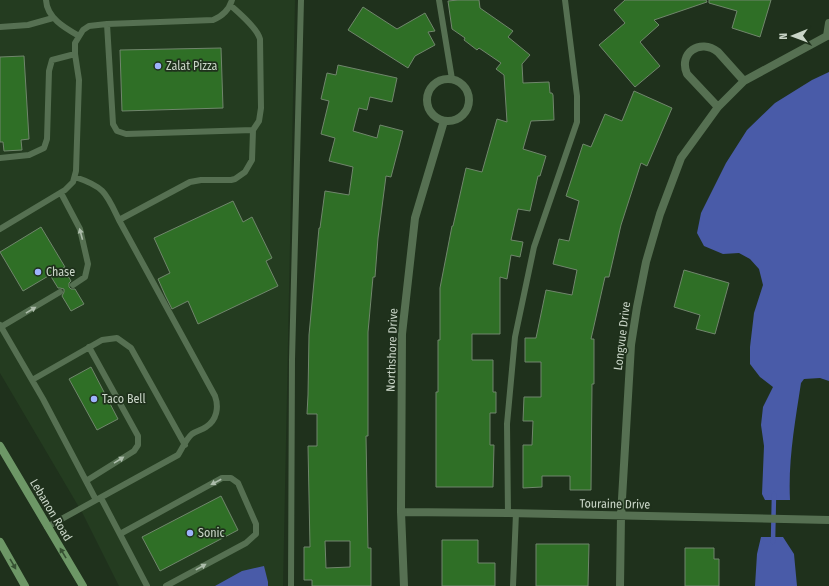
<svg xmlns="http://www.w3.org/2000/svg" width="829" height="586" font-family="'Fira Sans Condensed',sans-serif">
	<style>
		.built { fill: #243c20 }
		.water { fill: #495ba8 }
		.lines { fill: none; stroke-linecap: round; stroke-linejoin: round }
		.stream { stroke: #495ba8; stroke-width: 4.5 }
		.building { fill: #2f6f26; stroke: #70866c; fill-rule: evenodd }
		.service { stroke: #567052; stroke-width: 6 }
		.minor { stroke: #567052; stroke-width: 8 }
		.secondary { stroke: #6d9766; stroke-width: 8 }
		.oneway { fill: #acbcaa }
		.oneway2 { fill: #365032 }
		.poi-dot { fill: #9eb3fd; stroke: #1f311c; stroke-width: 1.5 }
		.labels { text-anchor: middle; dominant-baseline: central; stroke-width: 3.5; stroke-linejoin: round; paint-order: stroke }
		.poi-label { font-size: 12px; fill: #c9d5c7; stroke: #1f311c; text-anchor: start }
		.street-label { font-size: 12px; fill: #c9d5c7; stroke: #1f311c }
	</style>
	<rect width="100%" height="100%" fill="#1f311c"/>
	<path class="built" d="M0,0H295L283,586H119L83,514L0,373Z"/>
	<path class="water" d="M829,72V381L820,378L804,379L801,383C795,422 788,461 790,500H765L762,494L764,446L761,425L763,407L773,387L760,377L750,364V347L754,313L763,285L759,269L750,259L739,253L723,254L704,246L697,233L701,213L726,163L747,130L775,103L812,80Z
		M761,537H783L794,554L797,586H755L757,554Z
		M264,566L268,582V586H215L242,571Z"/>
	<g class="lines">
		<path class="stream" d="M773,542L774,494"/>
	</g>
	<path class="building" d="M458,0H479L480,8L513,31L508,37L530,55L522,64L523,83L549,82L550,93H552L553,95L554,120L531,121L523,149L546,156L540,176H538L530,211L518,209L511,240L523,242L520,257L511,255L507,279L500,277V334H472V360H493V392H496V413H490V445H494L493,487H436V392H438V340H440V288L452,226H453L466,168L482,172L497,119L507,122L504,75L496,69L501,63L479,48L477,50L464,40L465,38L452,29L448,1Z
		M625,0H706L707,2L654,20L659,25L640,42L660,66L635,87L599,45L625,23L614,10Z
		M709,0H771L760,37L732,28L737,11L709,3Z
		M363,7L397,29L425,13L435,31L428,32L435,45L415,56L408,68L348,30Z
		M221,48L223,108L122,111L120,50Z
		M24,56L29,139L21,140L22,150L4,151L3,142H0V57Z
		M338,65L397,78L392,102L370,97L367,110L359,108L353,131L377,138L380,125L403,131L391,177L386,176L378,238L375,277H373L368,332V436H366L368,548H371V586H312V580H304V547H310L308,446H317V414H307L308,395L309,335L319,228H320L325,191L349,195L353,167L329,161L335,138L321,134L329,101L321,99L327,73L336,75ZM325,541H350V567L326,568Z
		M634,91L672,108L647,166L641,163L621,225L609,277H605L591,339H594V384H592L591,490H570V476H542V487L523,488V445H532L533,421H523L524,397H541V362H525V338H536L546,290L572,295L577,270L553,264L559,239L569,241L579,201L566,196L583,144L591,147L605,114L622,121Z
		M233,201L243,222L252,217L272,258L266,261L278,286L198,324L188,301L172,309L165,295L158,279L170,273L154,238Z
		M41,227L65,267L63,268L71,281L69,283V287L71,289H75L84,304L71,311L62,296L64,292V289L60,288H58L50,275L23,291L0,252Z
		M684,270L729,283L715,334L696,329L700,315L674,307Z
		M91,367L118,419L97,430L69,379Z
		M221,496L238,530L160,571L142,537Z
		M442,540H478V563H495V586H442Z
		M536,544H589L588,586H536Z
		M685,548H714V559H719V586H685Z"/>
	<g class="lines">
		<path class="service" d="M46,0C47,18 65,28 79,36
			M439,0L452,79
			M107,24L113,124L117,131L126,134L253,130
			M0,27L28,25L53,18
			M0,158L29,155L44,148L47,139L49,71L52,60L75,54
			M61,193L80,229L88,264L85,277L73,285
			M119,220L190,182L201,180H231L235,179L245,172L252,160L253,130L259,121L261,108L260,39C257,28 239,13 230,5
			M0,229L65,190L73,182L76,171L79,80L75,54V43L83,30L89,26L107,24L213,20C223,16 229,10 232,0
			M0,325L43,399L96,500
			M1,327L60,292
			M32,380L102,340L117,338L131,348L185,445
			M86,481L134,451L138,445V436L89,347
			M101,498L147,586
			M508,513L507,424L515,337L534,247L577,122V96L565,0
			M47,527L178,455C182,449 186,439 192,434C196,431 202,430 206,427C217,420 219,407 215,396L119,220C106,193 105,187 75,177
			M120,534L222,478H231L238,483L256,524V534L246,543L166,586
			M291,586L292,360L301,0
			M513,586L516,513"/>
		<path class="minor" d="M827,36L829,23
			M427 100a21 21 0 1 1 42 0a21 21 0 1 1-42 0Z
			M718,107L687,74C678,53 700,38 718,52L744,81
			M401,512L508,513L829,520
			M404,586L401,512L402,334L415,218L444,121
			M620,586L621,516L631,345L637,307L646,262L660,214L681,158L718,107L744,81L827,36L829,34"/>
		<path class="secondary" d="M0,446L83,586
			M0,542L25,586"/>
	</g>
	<defs><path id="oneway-solid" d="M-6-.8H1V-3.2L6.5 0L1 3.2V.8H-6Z"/></defs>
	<g class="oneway">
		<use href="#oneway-solid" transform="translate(81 234) rotate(-105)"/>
		<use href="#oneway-solid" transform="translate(31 310) rotate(-31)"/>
		<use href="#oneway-solid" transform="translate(119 460) rotate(-32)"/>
		<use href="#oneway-solid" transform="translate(216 482) rotate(152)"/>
		<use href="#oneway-solid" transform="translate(201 567) rotate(-29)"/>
	</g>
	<g class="oneway2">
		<use href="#oneway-solid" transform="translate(63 553) rotate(-121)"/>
		<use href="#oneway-solid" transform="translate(13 564) rotate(60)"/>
	</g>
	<g class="poi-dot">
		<circle cx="158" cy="66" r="4"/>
		<circle cx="38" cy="272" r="4"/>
		<circle cx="94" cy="399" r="4"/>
		<circle cx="190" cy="533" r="4"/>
	</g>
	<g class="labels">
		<g class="poi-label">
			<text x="166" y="66">Zalat Pizza</text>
			<text x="46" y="272">Chase</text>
			<text x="102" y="399">Taco Bell</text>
			<text x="198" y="533">Sonic</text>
		</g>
		<g class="street-label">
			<text transform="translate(622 336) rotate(-83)">Longvue Drive</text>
			<text transform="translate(392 350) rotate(-88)">Northshore Drive</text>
			<text transform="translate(615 504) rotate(1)">Touraine Drive</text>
			<text transform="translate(51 510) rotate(59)">Lebanon Road</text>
		</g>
	</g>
	<g transform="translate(793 36) rotate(269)" stroke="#1f311c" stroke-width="3" paint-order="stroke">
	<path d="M0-3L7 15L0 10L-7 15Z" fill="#c9d5c7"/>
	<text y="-6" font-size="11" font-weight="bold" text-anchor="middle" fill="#c9d5c7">N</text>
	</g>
</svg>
